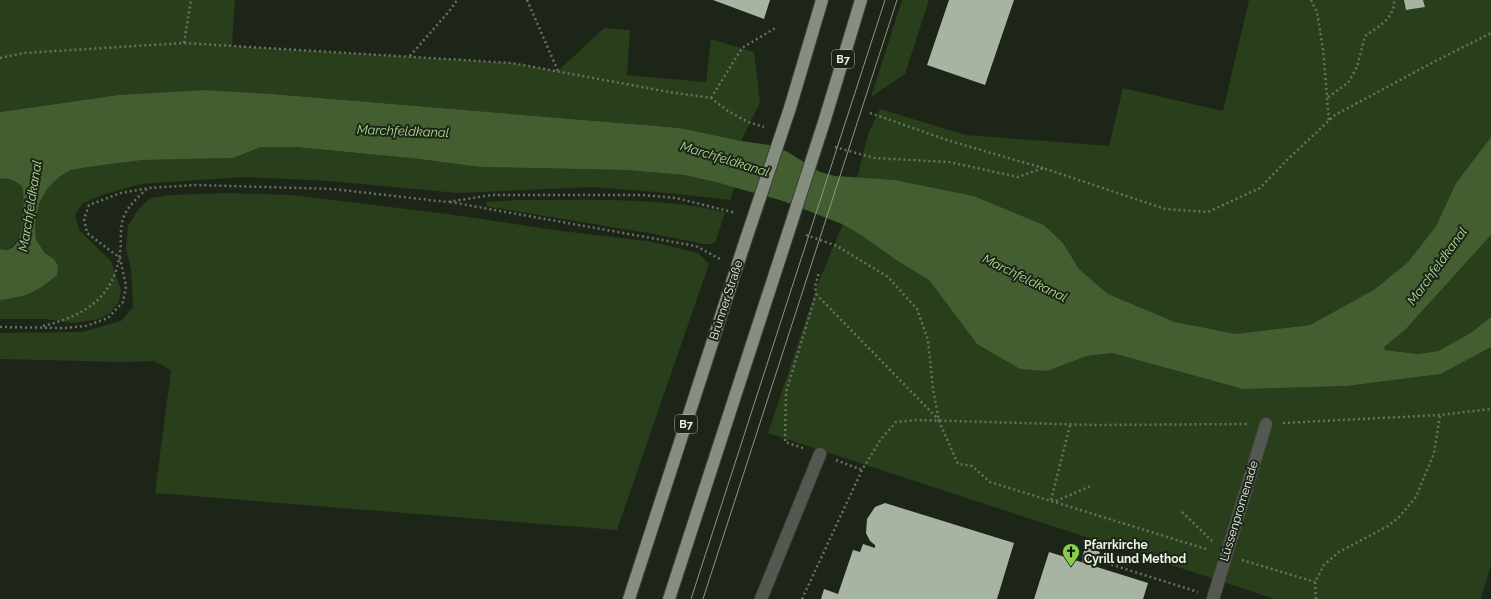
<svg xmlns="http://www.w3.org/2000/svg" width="1491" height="599" font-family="Raleway,sans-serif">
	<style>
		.green { fill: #293e1a }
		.water { fill: #435e30 }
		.building { fill: #a8b4a2 }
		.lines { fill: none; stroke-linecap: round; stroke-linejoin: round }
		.street-casing { stroke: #394235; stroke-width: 14 }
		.primary-casing { stroke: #394235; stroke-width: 14 }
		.path { stroke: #697165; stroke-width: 2.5; stroke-dasharray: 2 3; stroke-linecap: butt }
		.street { stroke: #535851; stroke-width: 12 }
		.primary { stroke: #858e7f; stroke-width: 12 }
		.tram { stroke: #8e9589; stroke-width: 1 }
		.primary-bridge-casing { stroke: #394235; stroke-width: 14; stroke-linecap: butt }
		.primary-bridge { stroke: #858e7f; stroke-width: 12 }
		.labels { text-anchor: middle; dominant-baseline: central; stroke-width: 4; stroke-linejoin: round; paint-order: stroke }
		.shield { fill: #1c2517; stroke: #afb6ab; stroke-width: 1 }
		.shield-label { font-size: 11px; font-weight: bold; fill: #eef4ea }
		.street-label { font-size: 12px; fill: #eef4ea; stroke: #1c2517 }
		.poi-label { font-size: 12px; font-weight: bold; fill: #eef4ea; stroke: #1c2517; text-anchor: start }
		.water-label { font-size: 13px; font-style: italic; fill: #b0db93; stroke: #1c2517 }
	</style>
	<rect width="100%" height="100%" fill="#1c2517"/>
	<path class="green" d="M0,0H235L232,46L512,63L558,71L604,28L630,30L627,75L706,82L711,39L754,52L760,103L741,141L680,128L272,94L205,90L118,95L0,112Z
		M902,0H929L905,74L871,97Z
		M1249,0H1491V137L1456,183L1436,226L1408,262L1375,289L1310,325L1236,334L1175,322L1108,294L1079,269L1063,243L1044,225L974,196L895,180L857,178L868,134L880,109L966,135L1109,146L1123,88L1223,111Z
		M261,147H295L411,158L480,167L626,170L684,175L735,187L730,200L668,193L593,187L457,193L330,181L244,177L141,184L101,195L82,204L75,215L79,230L111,261L121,290L119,301L110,313L99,319L73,323L46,319H0V300L15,298L54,259L45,253L36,240L35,224L39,204L47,189L59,177L71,170L95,166L143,160L233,158Z
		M3,178L14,181L22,186C26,205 26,240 7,250L0,249V179Z
		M228,193L292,195L448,214L562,231L647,241L698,253L709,264L617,530L155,493L171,370L154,361L123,362L0,359V333L82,332L121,321L133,307L131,270L126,248L128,226L138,210L150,198L170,195Z
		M517,200C573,200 631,198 686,205C699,206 712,210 725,212L716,241L712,244H703L654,234L490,207L486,205V202Z
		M843,224L861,235L899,262L929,280L977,344L1047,371L1087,356L1112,353L1243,389L1347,386L1441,374L1491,347V565L1481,599H1275L768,433L819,281Z
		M1491,235V317L1472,332L1438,351L1418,354L1385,350L1383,346L1405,330Z"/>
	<path class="water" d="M205,90L272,94L680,128L741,141L769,145L786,151L820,172L835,176L895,180L974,196L1044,225L1063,243L1079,269L1108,294L1175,322L1236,334L1310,325L1375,289L1408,262L1436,226L1456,183L1491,137V235L1405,330L1384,347L1385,350L1418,354L1438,351L1472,332L1491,317V347L1441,374L1347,386L1243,389L1112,353L1087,356L1047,371L1020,369L977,344L929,280L899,262L861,235L842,224L783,201L719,183L684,175L626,170L480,167L411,158L295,147H261L233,158L143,160L95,166L71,170L59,177L47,189L39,204L35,224L36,240L45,253L54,259L58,266L57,275C37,292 26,297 0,300V249C2,249 4,250 6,250C26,249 25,199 22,186C16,182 8,177 0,179V112L118,95Z"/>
	<path class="building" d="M713,0H770L764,19Z
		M949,0H1014L985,85L927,65Z
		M1404,0H1423L1425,7L1406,10Z
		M885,503L1014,543L997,599H821L824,589L838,594L853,550L860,552L863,544L875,548V545L870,541L866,533L867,519L875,507Z
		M1085,547L1100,552L1096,563L1082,559Z
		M1049,552L1148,583L1143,599H1034Z"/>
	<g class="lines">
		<defs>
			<path id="street" d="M761,599L820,454
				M1213,599L1266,424"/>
			<path id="primary" d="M790,108L822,0
				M825,119L861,0
				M629,599L743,248
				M669,599L780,258"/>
		</defs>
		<use href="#street" class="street-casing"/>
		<use href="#primary" class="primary-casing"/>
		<path class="path" d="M527,0L558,71
			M1311,0L1317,12L1323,49L1329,121
			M184,43L191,0
			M410,56L451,9L457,0
			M0,58L24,53L184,43L512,63L669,92L711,98L728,111L748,122L764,127
			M1328,97L1348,83L1357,67L1365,36C1378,27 1395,18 1394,0
			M711,98L742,48L777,27
			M870,113L950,141L1043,168
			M835,147L874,158L949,162L1018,177L1043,168L1165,209L1208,212L1260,188L1289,158L1335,115L1428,65L1491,33
			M450,202L696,246L720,259
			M806,235L837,246L888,277L917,309L928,340L933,389L939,421L958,464L972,466L990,482L1209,550
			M816,294L939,420
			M43,326C84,316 114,298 120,253C122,241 119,228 124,216C129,205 139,196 148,188
			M0,327L64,328L86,326L108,318L123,302L126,286L120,258L87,233L84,219L89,205L121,193L149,188L196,185L333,189L447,202L492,195H643L676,198L736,213
			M1283,423L1440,415L1491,409
			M803,448L785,442L786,392L816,294L815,287L819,272
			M836,460L862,470
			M1051,500L1070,425
			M1056,501L1093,485
			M1182,512L1212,541
			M1097,560L1198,592
			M1242,560L1315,582
			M1083,562L1084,559
			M802,599L862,470L881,439L896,422L917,420L1094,425L1248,424
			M1316,599L1315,582L1324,565L1339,552L1388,526L1399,517L1416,497L1434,453L1440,415"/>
		<use href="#street" class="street"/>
		<use href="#primary" class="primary"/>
		<path class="tram" d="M691,599L885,0
			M703,599L897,0"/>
		<defs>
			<path id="primary-bridge" d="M743,248L790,108
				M780,258L825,119"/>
		</defs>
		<use href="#primary-bridge" class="primary-bridge-casing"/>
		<use href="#primary-bridge" class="primary-bridge"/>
	</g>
	<defs>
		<symbol id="church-pin" viewBox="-11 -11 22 30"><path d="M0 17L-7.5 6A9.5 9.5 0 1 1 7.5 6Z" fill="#86cf4b" stroke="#1c2517"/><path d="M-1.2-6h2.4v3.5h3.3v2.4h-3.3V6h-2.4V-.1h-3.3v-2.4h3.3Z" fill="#111"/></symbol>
	</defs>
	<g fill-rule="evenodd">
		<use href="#church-pin" x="1061" y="542" width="20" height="27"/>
	</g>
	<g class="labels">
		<g class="shield">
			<rect x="832" y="50" width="22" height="18" rx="3"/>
			<rect x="675" y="415" width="22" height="18" rx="3"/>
		</g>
		<g class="shield-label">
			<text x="843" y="59">B7</text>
			<text x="686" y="424">B7</text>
		</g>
		<g class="street-label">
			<text transform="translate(726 300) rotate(-72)">Brünner Straße</text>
			<text transform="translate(1239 511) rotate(-73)">Lüssenpromenade</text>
		</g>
		<g class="poi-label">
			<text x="1084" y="545">Pfarrkirche<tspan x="1084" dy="14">Cyrill und Method</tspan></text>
		</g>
		<g class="water-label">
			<text transform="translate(403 131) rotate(2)">Marchfeldkanal</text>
			<text transform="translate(725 159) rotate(17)">Marchfeldkanal</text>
			<text transform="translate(30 206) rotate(-81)">Marchfeldkanal</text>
			<text transform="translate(1437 266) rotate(-54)">Marchfeldkanal</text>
			<text transform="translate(1025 278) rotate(26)">Marchfeldkanal</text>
		</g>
	</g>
</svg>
